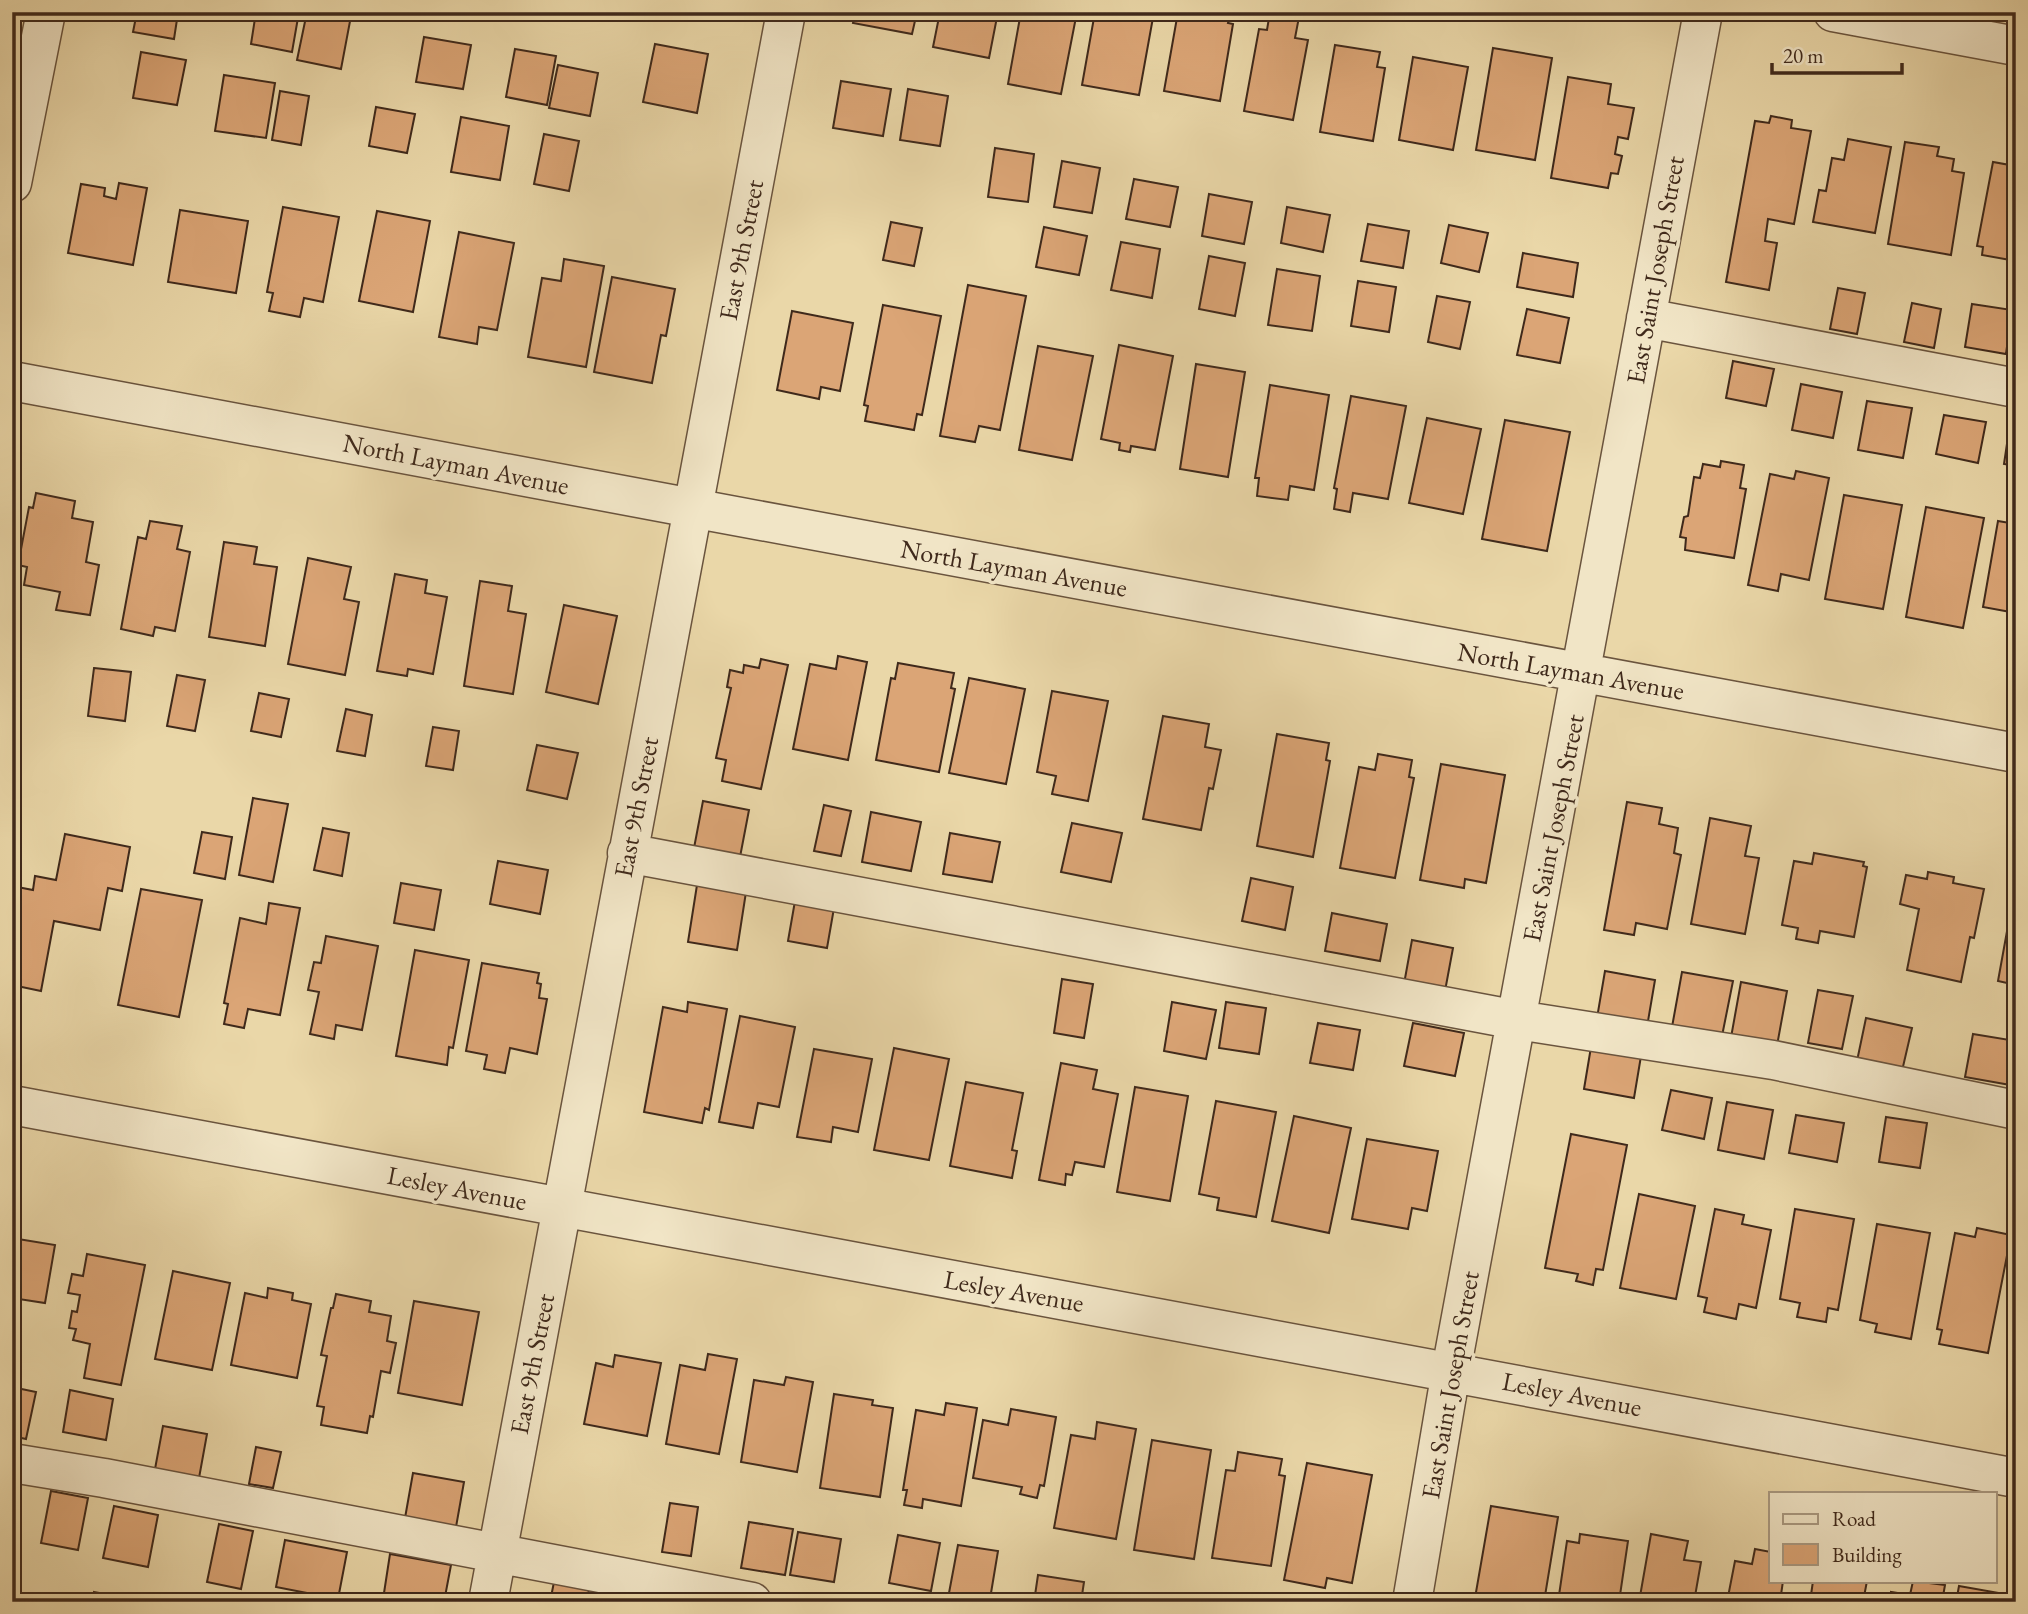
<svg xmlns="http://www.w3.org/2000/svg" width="2028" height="1614" font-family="'EB Garamond',serif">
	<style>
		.building { fill: #dba576; stroke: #3f291b; stroke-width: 2 }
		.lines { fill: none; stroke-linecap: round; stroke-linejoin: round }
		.minor-casing { stroke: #6a543e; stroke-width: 41 }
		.minor { stroke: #f1e5c6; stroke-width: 38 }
		.labels { text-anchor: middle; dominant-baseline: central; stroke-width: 7; stroke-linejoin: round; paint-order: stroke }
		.street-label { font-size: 26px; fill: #3f291b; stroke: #f1e5c6 }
	</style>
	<rect width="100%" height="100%" fill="#ead7a8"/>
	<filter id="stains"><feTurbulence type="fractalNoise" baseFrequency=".00286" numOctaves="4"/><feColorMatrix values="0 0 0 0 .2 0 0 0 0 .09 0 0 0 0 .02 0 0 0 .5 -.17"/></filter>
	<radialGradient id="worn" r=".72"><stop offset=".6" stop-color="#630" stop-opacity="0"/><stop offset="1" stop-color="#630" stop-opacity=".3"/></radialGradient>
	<path class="building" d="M137,12L178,13L174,39L133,32Z
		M256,12H299L292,52L251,44Z
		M307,12H334L351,16L341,69L297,60Z
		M681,12H727L725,20Z
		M855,12H917L912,34L853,23Z
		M940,12H998L989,58L933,47Z
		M1021,12H1077L1061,94L1008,84Z
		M1095,12H1154L1139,95L1082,85Z
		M1178,12H1231L1228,23L1233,24L1220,101L1164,91Z
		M1270,12L1299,17L1295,38L1308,40L1293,120L1244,111L1259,29L1267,30Z
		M424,37L471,45L463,89L416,82Z
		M655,44L708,54L697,113L643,102Z
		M1335,45L1380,52L1377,67L1385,68L1373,141L1320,132Z
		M1493,48L1552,58L1535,160L1476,150Z
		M515,49L556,56L547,105L506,97Z
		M141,52L186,60L177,105L133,98Z
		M1413,57L1468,67L1453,150L1399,140Z
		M558,65L598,73L590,116L549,108Z
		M224,75L275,83L266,138L215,131Z
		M1568,77L1611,84L1608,104L1634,108L1628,139L1618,137L1615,154L1622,156L1618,174L1611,173L1608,188L1551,178Z
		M841,81L891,89L883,136L833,128Z
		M908,89L948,96L940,146L900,140Z
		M280,91L309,96L301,145L272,140Z
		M376,107L415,114L407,153L369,146Z
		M1771,116L1792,120L1791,128L1811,131L1794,224L1768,219L1765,241L1777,243L1769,290L1726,282L1755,121L1769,123Z
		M461,117L509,126L500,180L451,172Z
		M544,134L579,141L569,191L534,184Z
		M1848,139L1891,147L1875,233L1813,222L1819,190L1826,191L1832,158L1844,160Z
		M1905,142L1939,147L1937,156L1954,159L1952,171L1964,173L1951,255L1888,244Z
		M995,148L1034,154L1028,202L988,197Z
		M2013,150L2016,151V261L1982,255L1983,247L1977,246L1993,162L2010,165Z
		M1062,161L1100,168L1092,213L1054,207Z
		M1134,179L1178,187L1170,227L1126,219Z
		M119,183L147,188L133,265L68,253L81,184L105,188L104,196L116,199Z
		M1209,194L1252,202L1244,244L1202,236Z
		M283,207L339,217L323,302L304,298L300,317L269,311L273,293L267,292Z
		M1287,207L1330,215L1323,252L1281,243Z
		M180,210L248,221L236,293L168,282Z
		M377,211L430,221L413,312L359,301Z
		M891,222L922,228L914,266L883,260Z
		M1368,224L1409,231L1403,268L1361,261Z
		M1449,225L1488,233L1479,272L1441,263Z
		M1044,227L1087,236L1079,275L1036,267Z
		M459,232L514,243L497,330L479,327L477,344L439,337Z
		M1121,242L1160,249L1152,298L1111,290Z
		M1523,253L1578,263L1573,297L1517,287Z
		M1209,256L1245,263L1235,316L1199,309Z
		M564,259L604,266L586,367L528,357L542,278L561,281Z
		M1277,269L1320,276L1312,331L1268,325Z
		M612,277L675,289L666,336L661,335L652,383L594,372Z
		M1358,281L1396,287L1389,332L1351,326Z
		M968,285L1026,296L1000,430L979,426L975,442L940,436Z
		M1838,288L1865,293L1857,334L1830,329Z
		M1437,296L1470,302L1460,349L1428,342Z
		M1912,303L1941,309L1934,348L1904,342Z
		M1972,304L2012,310L2006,354L1965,347Z
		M883,305L941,316L922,415L917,414L914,430L865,421L868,406L864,405Z
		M1527,309L1569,318L1560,363L1517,355Z
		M792,311L853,323L840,391L821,387L819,399L777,390Z
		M1119,345L1173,356L1155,450L1131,446L1130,452L1119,450L1120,443L1101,439Z
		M1038,346L1093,356L1072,460L1019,450Z
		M1733,361L1774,369L1766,406L1726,398Z
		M1196,364L1245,372L1228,477L1180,469Z
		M1801,384L1842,392L1833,438L1792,430Z
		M1270,385L1329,395L1314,490L1290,486L1288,500L1257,496L1259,478H1255Z
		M1351,396L1406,406L1388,499L1353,493L1350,512L1334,509L1337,489L1334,488Z
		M1867,401L1912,408L1903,458L1858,450Z
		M2012,410L2016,411V466L2004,464Z
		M1944,415L1986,422L1978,463L1936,454Z
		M1427,418L1481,429L1463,514L1409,503Z
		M1505,420L1570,432L1547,551L1482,539Z
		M1721,461L1744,465L1740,488L1746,489L1734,558L1685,550L1686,538L1680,537L1684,517L1688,516L1694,477L1700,478L1703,464L1720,467Z
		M1796,471L1829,478L1809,580L1781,574L1778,591L1748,585L1770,474L1794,479Z
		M36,493L75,501L72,518L93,522L86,562L99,565L90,615L56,610L60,592L24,585L27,567L18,565L29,507L33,508Z
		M1844,495L1902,505L1883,609L1825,599Z
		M1926,507L1984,518L1963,628L1906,617Z
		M150,521L182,526L177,549L190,552L175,631L155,627L153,636L121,629L138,537L146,539Z
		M1998,521L2016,524V613L1983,607Z
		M224,542L257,547L254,564L277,567L265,646L209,637Z
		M308,558L351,567L344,599L359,602L345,675L288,664Z
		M395,574L427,580L425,593L447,597L433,674L408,669L407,676L377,671Z
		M480,581L512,586L508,611L526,614L513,694L464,686Z
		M564,605L617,616L598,704L546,692Z
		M838,656L867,662L848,760L793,749L810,664L836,669Z
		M761,659L788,665L761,789L722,781L726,760L716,758L731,688L727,687L730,670L743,673L744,665L759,668Z
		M898,663L954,673L951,688L955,689L939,772L876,760L891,678L895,679Z
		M94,668L131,672L125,721L88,716Z
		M177,675L205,680L195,731L167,726Z
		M969,678L1025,689L1006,784L949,773Z
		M1052,691L1108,701L1088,801L1052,794L1056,776L1037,772Z
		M259,693L289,699L281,737L251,731Z
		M346,709L372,715L365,756L337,751Z
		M1163,716L1209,724L1205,747L1221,750L1213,789L1209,788L1201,830L1143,819Z
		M433,727L459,731L453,770L426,766Z
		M1277,734L1329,743L1326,760L1330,761L1313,857L1257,846Z
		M537,745L578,753L567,799L527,790Z
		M1378,754L1412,760L1409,777L1414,778L1395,878L1340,868L1359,767L1375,770Z
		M1441,764L1505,775L1486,883L1465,879L1464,888L1420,880Z
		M253,798L288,804L273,882L239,875Z
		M703,801L749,810L740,857L694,848Z
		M1627,802L1662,808L1659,824L1678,828L1674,853L1681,855L1667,929L1636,923L1634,935L1604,930Z
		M824,805L851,811L841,856L814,851Z
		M871,812L921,822L911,871L862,862Z
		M1710,818L1751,826L1745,856L1759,858L1745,934L1691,924Z
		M1072,823L1122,833L1111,882L1061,872Z
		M323,828L349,833L342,876L314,870Z
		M202,832L232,837L225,879L194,873Z
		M950,833L1000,842L992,882L943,874Z
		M65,834L130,847L122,891L108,888L100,930L54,921L41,991L12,985V886L33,890L35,876L56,880Z
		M1814,853L1864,862L1863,866L1867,867L1854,937L1820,931L1818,943L1796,939L1798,928L1782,925L1794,861L1812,864Z
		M498,861L548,870L540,914L490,904Z
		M1928,872L1954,877L1953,883L1984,889L1974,938L1970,937L1961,982L1907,970L1919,909L1900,904L1906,875L1927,879Z
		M1251,878L1293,887L1285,930L1242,921Z
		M401,883L441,890L434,930L394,923Z
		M697,885L746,892L737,950L688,942Z
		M141,889L202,900L179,1017L118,1005Z
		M2013,898H2016V985L1998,981Z
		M795,901L834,908L827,948L788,941Z
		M269,903L300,908L280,1015L248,1009L244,1028L224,1024L228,1004L224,1003L240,918L266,924Z
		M1332,913L1387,924L1380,961L1325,951Z
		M326,936L378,946L362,1030L336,1025L334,1039L310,1034L319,992L308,990L314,962L321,963Z
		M1412,940L1453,948L1445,991L1404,984Z
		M415,950L469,960L453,1048L449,1047L447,1065L396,1056Z
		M482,963L539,973L537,983L541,984L539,998L547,999L537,1054L510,1048L505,1073L484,1069L487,1055L466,1051Z
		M1605,971L1655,980L1647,1027L1597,1018Z
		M1682,972L1733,981L1722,1036L1672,1027Z
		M1062,979L1093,984L1084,1038L1054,1033Z
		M1741,982L1787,991L1776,1051L1730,1043Z
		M1818,990L1853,996L1842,1049L1808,1043Z
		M688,1002L727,1009L709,1110L705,1108L702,1123L644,1112L663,1007L687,1012Z
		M1172,1002L1216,1010L1206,1059L1164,1051Z
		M1226,1002L1266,1008L1259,1054L1219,1048Z
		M740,1016L795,1027L779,1107L758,1103L753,1128L719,1122Z
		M1866,1018L1912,1028L1902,1071L1857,1061Z
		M1318,1023L1360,1030L1353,1070L1310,1063Z
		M1413,1023L1464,1033L1455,1076L1404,1066Z
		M1973,1034L2016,1041V1086L1965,1077Z
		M1591,1047L1641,1056L1634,1098L1584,1089Z
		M894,1048L949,1059L929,1160L874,1150Z
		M814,1049L872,1059L858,1132L833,1127L831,1142L797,1137Z
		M1061,1063L1097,1070L1093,1089L1118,1094L1104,1167L1075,1162L1072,1175L1066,1174L1065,1185L1039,1180Z
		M966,1082L1023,1093L1012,1150L1017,1151L1012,1178L950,1166Z
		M1135,1087L1188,1096L1170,1201L1117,1192Z
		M1671,1090L1712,1098L1704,1139L1662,1130Z
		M1216,1101L1276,1112L1256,1217L1217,1210L1219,1198L1199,1194Z
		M1727,1102L1773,1110L1764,1159L1718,1150Z
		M1796,1115L1844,1123L1837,1162L1789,1153Z
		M1294,1116L1351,1128L1329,1233L1272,1221Z
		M1886,1117L1927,1123L1920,1168L1879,1162Z
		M1571,1134L1627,1145L1603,1270L1596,1269L1593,1285L1576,1281L1578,1274L1545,1268Z
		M1367,1139L1438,1151L1427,1211L1412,1208L1408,1229L1352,1219Z
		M1639,1194L1695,1206L1676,1299L1620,1288Z
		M1715,1209L1744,1215L1742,1224L1771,1230L1756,1308L1739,1304L1736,1319L1704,1312L1707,1298L1698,1296Z
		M1795,1209L1854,1219L1838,1310L1828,1308L1826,1322L1797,1317L1800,1303L1780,1299Z
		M1877,1224L1930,1233L1911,1339L1875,1332L1877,1324L1860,1320Z
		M1977,1228L2011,1235L1988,1353L1939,1344L1942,1330L1937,1329L1955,1233L1975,1237Z
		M12,1238L55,1245L45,1303L12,1298Z
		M87,1254L145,1265L121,1385L84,1378L90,1344L73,1340L76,1329L69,1328L72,1311L77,1312L80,1295L68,1293L72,1274L83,1276Z
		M173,1271L230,1283L212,1370L155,1359Z
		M268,1288L293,1293L292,1300L311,1304L297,1378L231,1365L245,1293L267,1298Z
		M336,1294L371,1301L369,1312L391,1316L387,1341L396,1343L390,1373L381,1371L373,1417L370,1416L367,1433L321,1425L324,1407L317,1406L327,1356L321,1355L331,1308H333Z
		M2016,1298V1361L2011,1360L2013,1342L2008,1341Z
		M414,1301L479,1312L462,1405L398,1393Z
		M708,1354L737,1359L719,1454L666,1444L680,1365L705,1370Z
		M615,1355L661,1363L647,1436L584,1424L596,1363L613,1367Z
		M786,1377L813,1382L797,1472L741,1462L754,1380L784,1385Z
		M12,1387L36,1392L26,1439L12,1436Z
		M70,1390L113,1399L106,1440L63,1432Z
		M834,1394L873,1400L872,1405L893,1408L880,1497L820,1488Z
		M946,1403L977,1408L961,1506L923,1499L922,1508L904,1505L907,1490H903L916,1410L944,1415Z
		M1011,1409L1056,1417L1044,1486L1040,1485L1037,1498L1020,1494L1022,1487L973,1478L983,1420L1008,1425Z
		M1097,1422L1136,1429L1116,1539L1054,1528L1071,1435L1095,1439Z
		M163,1426L207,1434L199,1478L155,1469Z
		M1152,1440L1211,1450L1194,1559L1134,1550Z
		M256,1447L281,1452L273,1488L249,1484Z
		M1238,1452L1282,1459L1279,1475L1285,1476L1271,1566L1212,1558L1226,1470L1235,1471Z
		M1307,1463L1372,1475L1352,1583L1327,1578L1325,1588L1284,1580Z
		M413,1473L464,1482L456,1527L405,1518Z
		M51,1491L88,1498L78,1550L41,1543Z
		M670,1503L698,1507L691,1556L662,1552Z
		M114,1506L158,1515L148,1567L103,1558Z
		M1491,1506L1558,1517L1544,1602H1496L1475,1598Z
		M749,1522L793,1529L785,1575L741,1568Z
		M219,1524L253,1531L241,1589L207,1582Z
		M798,1532L841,1539L834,1582L790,1575Z
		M1580,1534L1628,1541L1619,1602H1558L1567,1541L1579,1543Z
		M1651,1534L1688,1541L1684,1560L1701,1562L1694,1602H1639Z
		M898,1535L940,1543L931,1591L889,1583Z
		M285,1540L347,1552L338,1599L276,1587Z
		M958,1545L998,1551L990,1599L949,1593Z
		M1755,1549L1771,1552V1581H1783L1780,1602H1727L1735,1561L1752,1564Z
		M390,1554L451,1565L444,1602H431L384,1593Z
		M1038,1575L1084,1582L1081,1602H1034Z
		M555,1577L590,1583L587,1602H550Z
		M1813,1581H1867L1863,1602H1810Z
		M1913,1581L1945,1585L1942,1602H1890L1891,1592L1910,1595Z
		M1959,1586L2016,1596V1602H1956Z
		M94,1592L148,1602H93Z"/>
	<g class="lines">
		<defs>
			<path id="minor" d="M1833,12L2016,46
				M12,183L46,12
				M1646,318L2016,388
				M12,381L692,508L2016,753
				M627,853L1517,1020L1773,1060L2016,1110
				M12,1105C680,1230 1348,1352 2016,1478
				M12,1463L104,1478L752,1602
				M488,1602L786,12
				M1412,1602L1451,1371L1703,12"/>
		</defs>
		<use href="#minor" class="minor-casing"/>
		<use href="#minor" class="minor"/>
	</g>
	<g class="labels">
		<g class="street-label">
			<text transform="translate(741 250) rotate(-79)">East 9th Street</text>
			<text transform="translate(1655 270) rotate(-80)">East Saint Joseph Street</text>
			<text transform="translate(456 464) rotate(11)">North Layman Avenue</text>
			<text transform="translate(1014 568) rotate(10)">North Layman Avenue</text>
			<text transform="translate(1571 671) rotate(10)">North Layman Avenue</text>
			<text transform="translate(636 807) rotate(-79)">East 9th Street</text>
			<text transform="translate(1553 828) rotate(-79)">East Saint Joseph Street</text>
			<text transform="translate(457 1188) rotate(11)">Lesley Avenue</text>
			<text transform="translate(1014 1291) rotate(10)">Lesley Avenue</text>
			<text transform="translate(532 1364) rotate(-79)">East 9th Street</text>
			<text transform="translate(1450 1385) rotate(-80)">East Saint Joseph Street</text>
			<text transform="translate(1572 1394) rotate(11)">Lesley Avenue</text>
		</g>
	</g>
	<rect width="2028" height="1614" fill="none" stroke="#ead7a8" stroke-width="42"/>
	<rect x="14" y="14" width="2000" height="1586" fill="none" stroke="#3f291b" stroke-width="3.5"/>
	<rect x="21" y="21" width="1986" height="1572" fill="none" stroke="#3f291b" stroke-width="2"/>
	<rect x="1769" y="1492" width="228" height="91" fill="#f1e5c6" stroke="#aa9a82" stroke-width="2"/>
	<rect x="1783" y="1514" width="35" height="10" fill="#f1e5c6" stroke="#aa9a82" stroke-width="2"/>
	<text x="1832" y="1526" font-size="21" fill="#3f291b">Road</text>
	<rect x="1783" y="1544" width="35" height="21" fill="#dba576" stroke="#aa9a82" stroke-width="2"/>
	<text x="1832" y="1562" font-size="21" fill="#3f291b">Building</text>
	<path d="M1772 63v10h130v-10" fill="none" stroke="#3f291b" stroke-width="3.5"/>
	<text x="1783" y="63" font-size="21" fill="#3f291b" stroke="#f1e5c6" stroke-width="5" paint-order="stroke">20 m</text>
	<rect width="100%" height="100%" filter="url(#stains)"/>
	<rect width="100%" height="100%" fill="url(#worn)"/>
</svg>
